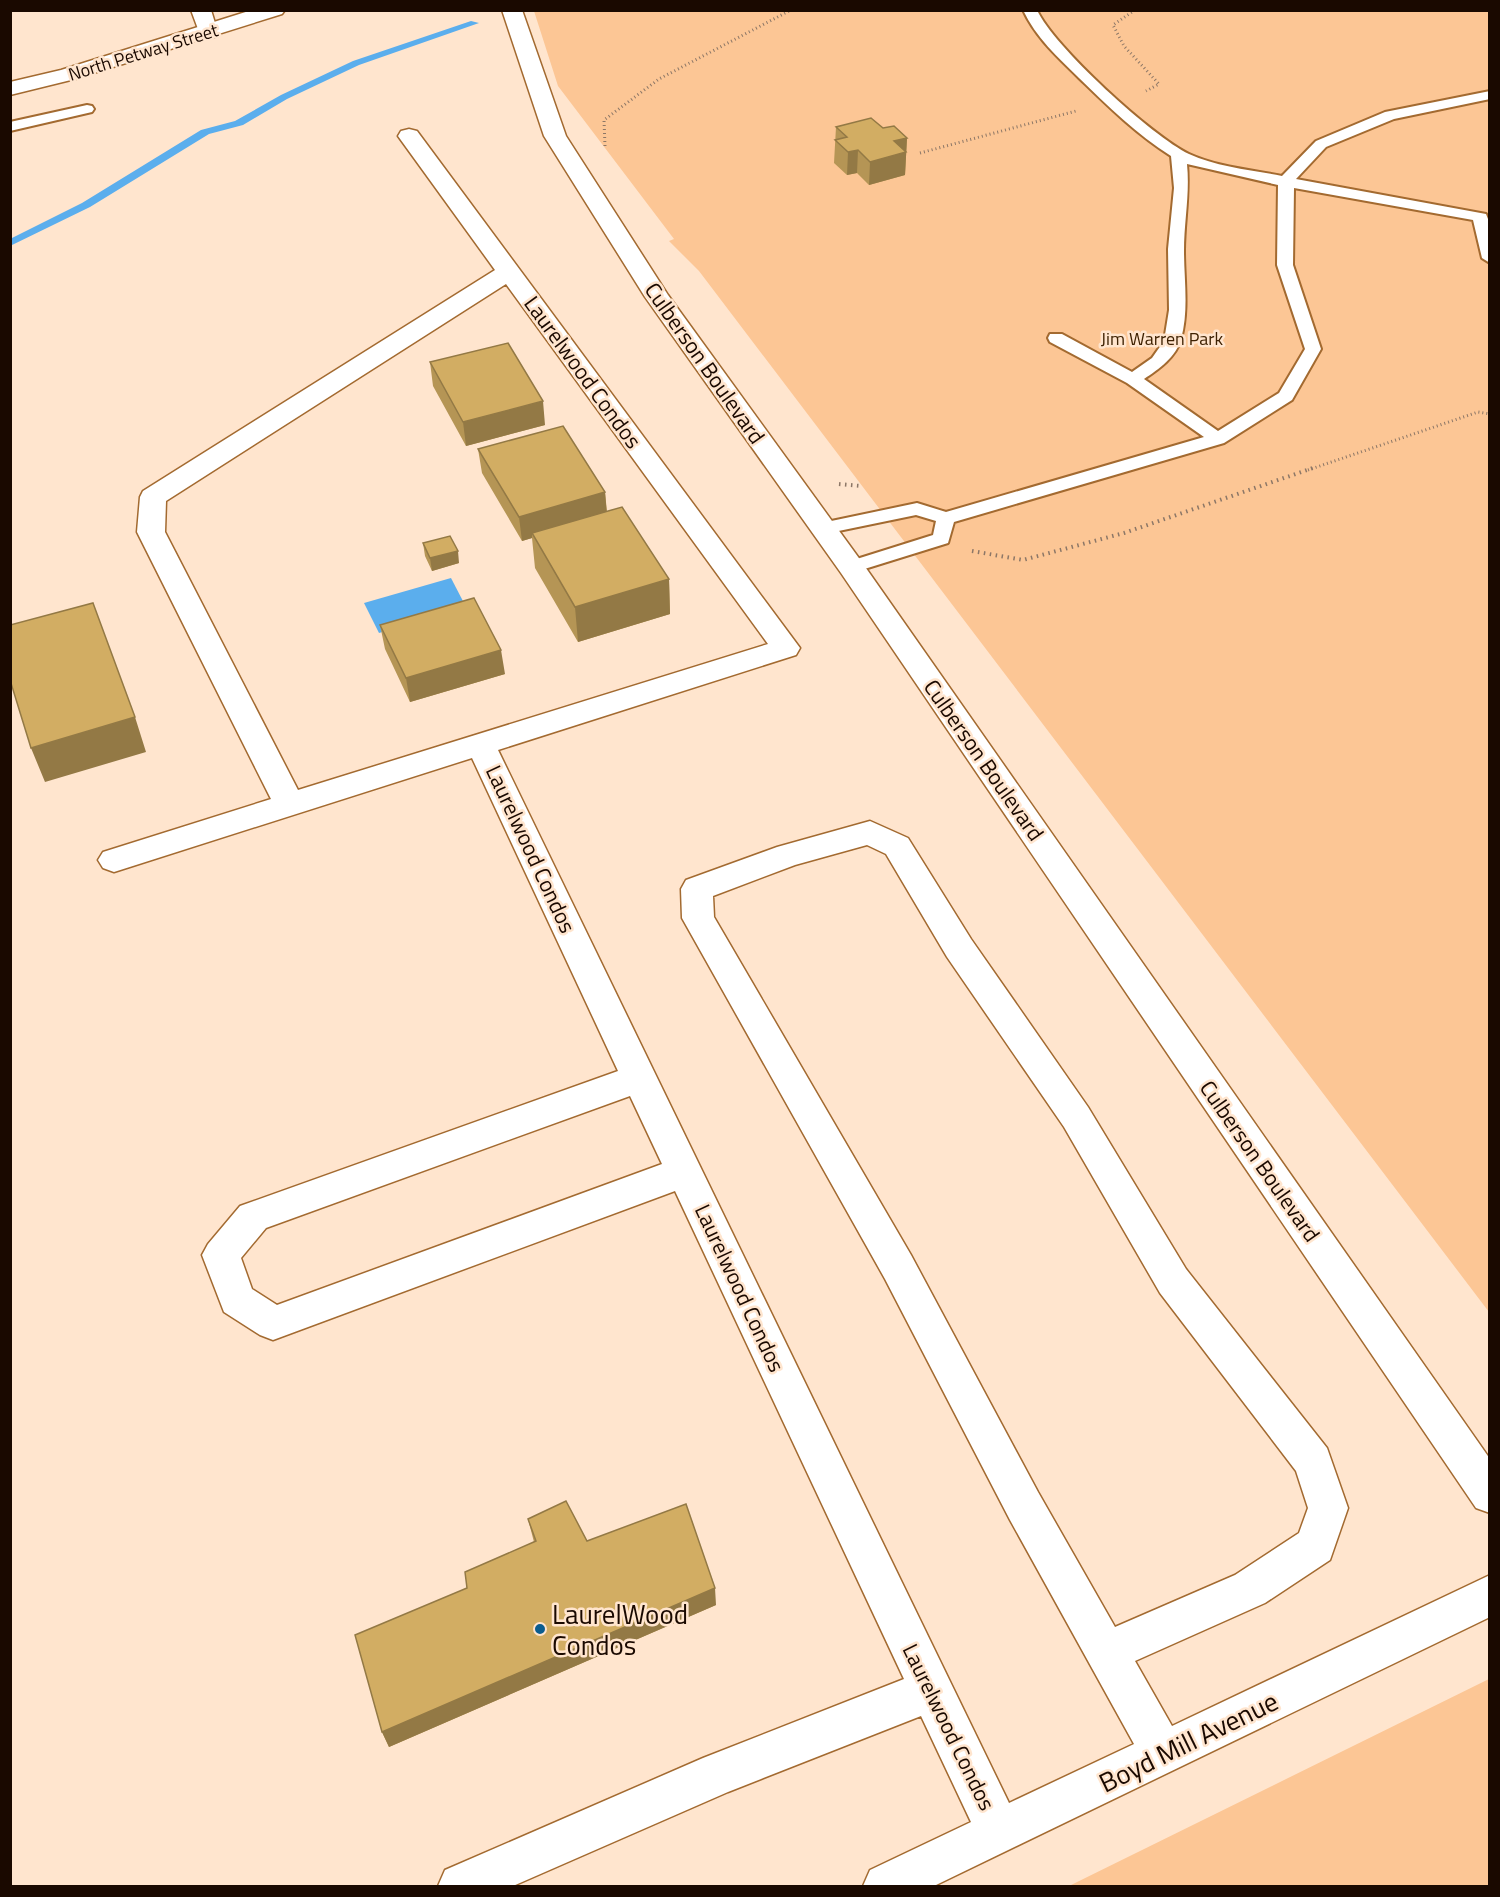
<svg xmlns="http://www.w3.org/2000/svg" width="1500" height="1897" font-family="'Titillium Web',sans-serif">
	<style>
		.green { fill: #fcc695 }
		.water { fill: #5baeed }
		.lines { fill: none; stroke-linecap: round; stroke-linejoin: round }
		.stream { fill: #5baeed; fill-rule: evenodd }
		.lane-casing { stroke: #a36a30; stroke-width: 4 }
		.street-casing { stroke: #a36a30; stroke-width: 3 }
		.secondary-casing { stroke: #a36a30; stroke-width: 3 }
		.path-far1 { stroke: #8c7767; stroke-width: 3; stroke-dasharray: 1 3; stroke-linecap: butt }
		.path { stroke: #8c7767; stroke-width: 4; stroke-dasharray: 1.5 4.5; stroke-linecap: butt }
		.lane { fill: #fff; fill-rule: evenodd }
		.street { fill: #fff; fill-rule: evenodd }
		.secondary { fill: #fff; fill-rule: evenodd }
		.wall { fill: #b59555 }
		.shaded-wall { fill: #937945 }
		.building { fill: #d2ad63; stroke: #937945; stroke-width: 1.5 }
		.poi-dot { fill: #0b5d8f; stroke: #ffe5ce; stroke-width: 2 }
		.labels { text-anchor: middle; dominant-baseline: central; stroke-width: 5; stroke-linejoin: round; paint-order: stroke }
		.far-street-label { font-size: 18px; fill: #1a0900; stroke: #ffe5ce }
		.far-park-label { font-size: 18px; fill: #3f2203; stroke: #ffe5ce }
		.street-label { font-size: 22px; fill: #1a0900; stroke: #ffe5ce }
		.near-poi-label { font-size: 27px; fill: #1a0900; stroke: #ffe5ce; text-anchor: start }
		.near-street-label { font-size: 27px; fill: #1a0900; stroke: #ffe5ce }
	</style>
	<rect width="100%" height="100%" fill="#ffe5ce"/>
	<path class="green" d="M534,11H1489V1312L699,271L669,241L674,239L558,86Z
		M1489,1679V1886H1069Z"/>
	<path class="water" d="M451,578L466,607L379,633L364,603Z"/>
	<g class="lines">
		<path class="stream" d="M471,21L479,23L359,65L287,99L243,125L209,134L90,207L10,246V239L82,203L201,130L235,121L281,95L353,61Z"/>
		<defs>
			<path id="lane" d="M1023,10H1037C1053,46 1153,137 1189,154C1217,167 1252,170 1282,176L1316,141L1385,112L1490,91V99L1394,119L1326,147L1296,179L1486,214L1490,224V263L1482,258L1473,220L1294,188L1293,265L1321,349L1292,400L1224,443L954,522L948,543L858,571L851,573L844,571L842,567L844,563L933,535L936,521L916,515L824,534L817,532L815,528L817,524L917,503L946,512L1204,437L1127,383L1050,342L1048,338L1050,334H1062L1132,372L1152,358L1164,341L1169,310L1168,249L1174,188L1171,156C1136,134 1108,106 1079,78C1058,57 1036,38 1023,10ZM1187,164L1278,185L1277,265L1305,349L1279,393L1218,431L1144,379C1159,369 1176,357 1181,339C1189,310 1184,280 1184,251C1184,221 1190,194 1187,164Z
				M87,105L92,106L94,109L92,112L10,131V122Z"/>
			<path id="street" d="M191,10H211L218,33L215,37L208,39L201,37Z
				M409,129L417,131L800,648L796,655L498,750L1009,1803L1134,1744L1010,1520L885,1279L682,918L681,889L686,880L777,847L870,821L908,838L971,939L1088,1107L1186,1269L1327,1448L1348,1508L1330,1560L1265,1603L1135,1661L1172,1726L1490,1575V1617L934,1886H863L870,1870L971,1822L921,1716L728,1792L513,1886H438L445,1870L703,1758L904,1679L675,1191L273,1340L260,1335L224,1312L202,1255L208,1244L240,1206L618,1071L472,758L114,872L103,868L98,860L103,852L271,799L137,532L140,497L143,491L495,270L398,136L401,131ZM506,284L768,644L298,790L165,532L166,501ZM867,845L886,854L947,957L1064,1127L1160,1293L1296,1471L1308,1508L1299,1533L1235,1575L1115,1627L1038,1492L911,1255L714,917L713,896L795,865ZM630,1096L662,1164L277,1305L252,1289L241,1258L266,1228Z"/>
			<path id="secondary" d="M252,10H285L282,14L75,79L10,95V82L61,70Z
				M502,10H522L566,136L668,295L861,561L1490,1459V1513L1476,1508L841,573L645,297L544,136Z"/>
		</defs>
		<use href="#lane" class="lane-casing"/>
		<use href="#street" class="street-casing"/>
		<use href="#secondary" class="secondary-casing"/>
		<path class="path-far1" d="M1135,10L1113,25L1124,46L1159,84L1146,91
			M605,146L604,120L659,79L791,10
			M920,153L1076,111
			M1308,470L1478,412L1490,414"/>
		<path class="path" d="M839,484L861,486
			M972,551L1023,560L1124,533L1313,468"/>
		<use href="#lane" class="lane"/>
		<use href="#street" class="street"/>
		<use href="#secondary" class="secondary"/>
	</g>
	<path class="wall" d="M836,127L883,128L907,138L905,175L869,185L857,173L847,175L834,163Z
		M430,362L545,425L466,446L433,386Z
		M478,449L605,492L607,512L669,579L670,614L578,642L535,568L532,538L522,541L482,473Z
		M423,543L459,563L432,571L425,556Z
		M380,625L505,674L410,702L385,649Z
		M528,1519L587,1541L716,1605L389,1747L382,1732L467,1588L534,1542Z"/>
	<path class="shaded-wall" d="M907,138L905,175L869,185L870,162L894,141Z
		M858,150L857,173L847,175L848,152Z
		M543,401L545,425L466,446L463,422Z
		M605,492L607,516L532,533V538L522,541L519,517Z
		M458,551L459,563L432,571L430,558Z
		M669,579L670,614L578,642L575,607Z
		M501,650L505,674L410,702L406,678Z
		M135,717L146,752L45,782L31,748Z
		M715,1588L716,1605L389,1747L382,1732Z"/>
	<path class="building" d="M871,118L883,128L894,126L907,138L894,141L906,152L870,162L858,150L848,152L835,140L847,137L836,127Z
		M508,343L543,401L463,422L430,362Z
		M563,426L605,492L519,517L478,449Z
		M622,507L669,579L575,607L532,533Z
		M450,536L458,551L430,558L423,543Z
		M474,598L501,650L406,678L380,625Z
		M93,603L135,717L31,748L10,680V625Z
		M566,1501L587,1541L686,1504L715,1588L382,1732L355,1635L467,1588L465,1572L536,1541L528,1519Z"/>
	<circle class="poi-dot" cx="540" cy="1629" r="6"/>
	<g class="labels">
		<g class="far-street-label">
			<text transform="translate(143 52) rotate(-17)">North Petway Street</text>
		</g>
		<g class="far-park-label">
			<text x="1162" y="338">Jim Warren Park</text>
		</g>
		<g class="street-label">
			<text transform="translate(705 363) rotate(55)">Culberson Boulevard</text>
			<text transform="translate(583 372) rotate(54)">Laurelwood Condos</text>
			<text transform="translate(984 760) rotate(55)">Culberson Boulevard</text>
			<text transform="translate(531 849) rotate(65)">Laurelwood Condos</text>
			<text transform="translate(1260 1161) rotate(55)">Culberson Boulevard</text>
			<text transform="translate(740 1288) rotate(65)">Laurelwood Condos</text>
			<text transform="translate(949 1727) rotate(64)">Laurelwood Condos</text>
		</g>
		<g class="near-poi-label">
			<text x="552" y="1613">LaurelWood<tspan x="552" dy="31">Condos</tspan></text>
		</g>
		<g class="near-street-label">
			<text transform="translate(1188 1741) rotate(-26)">Boyd Mill Avenue</text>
		</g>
	</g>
	<rect width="1500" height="1897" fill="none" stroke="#1a0900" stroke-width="24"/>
</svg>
